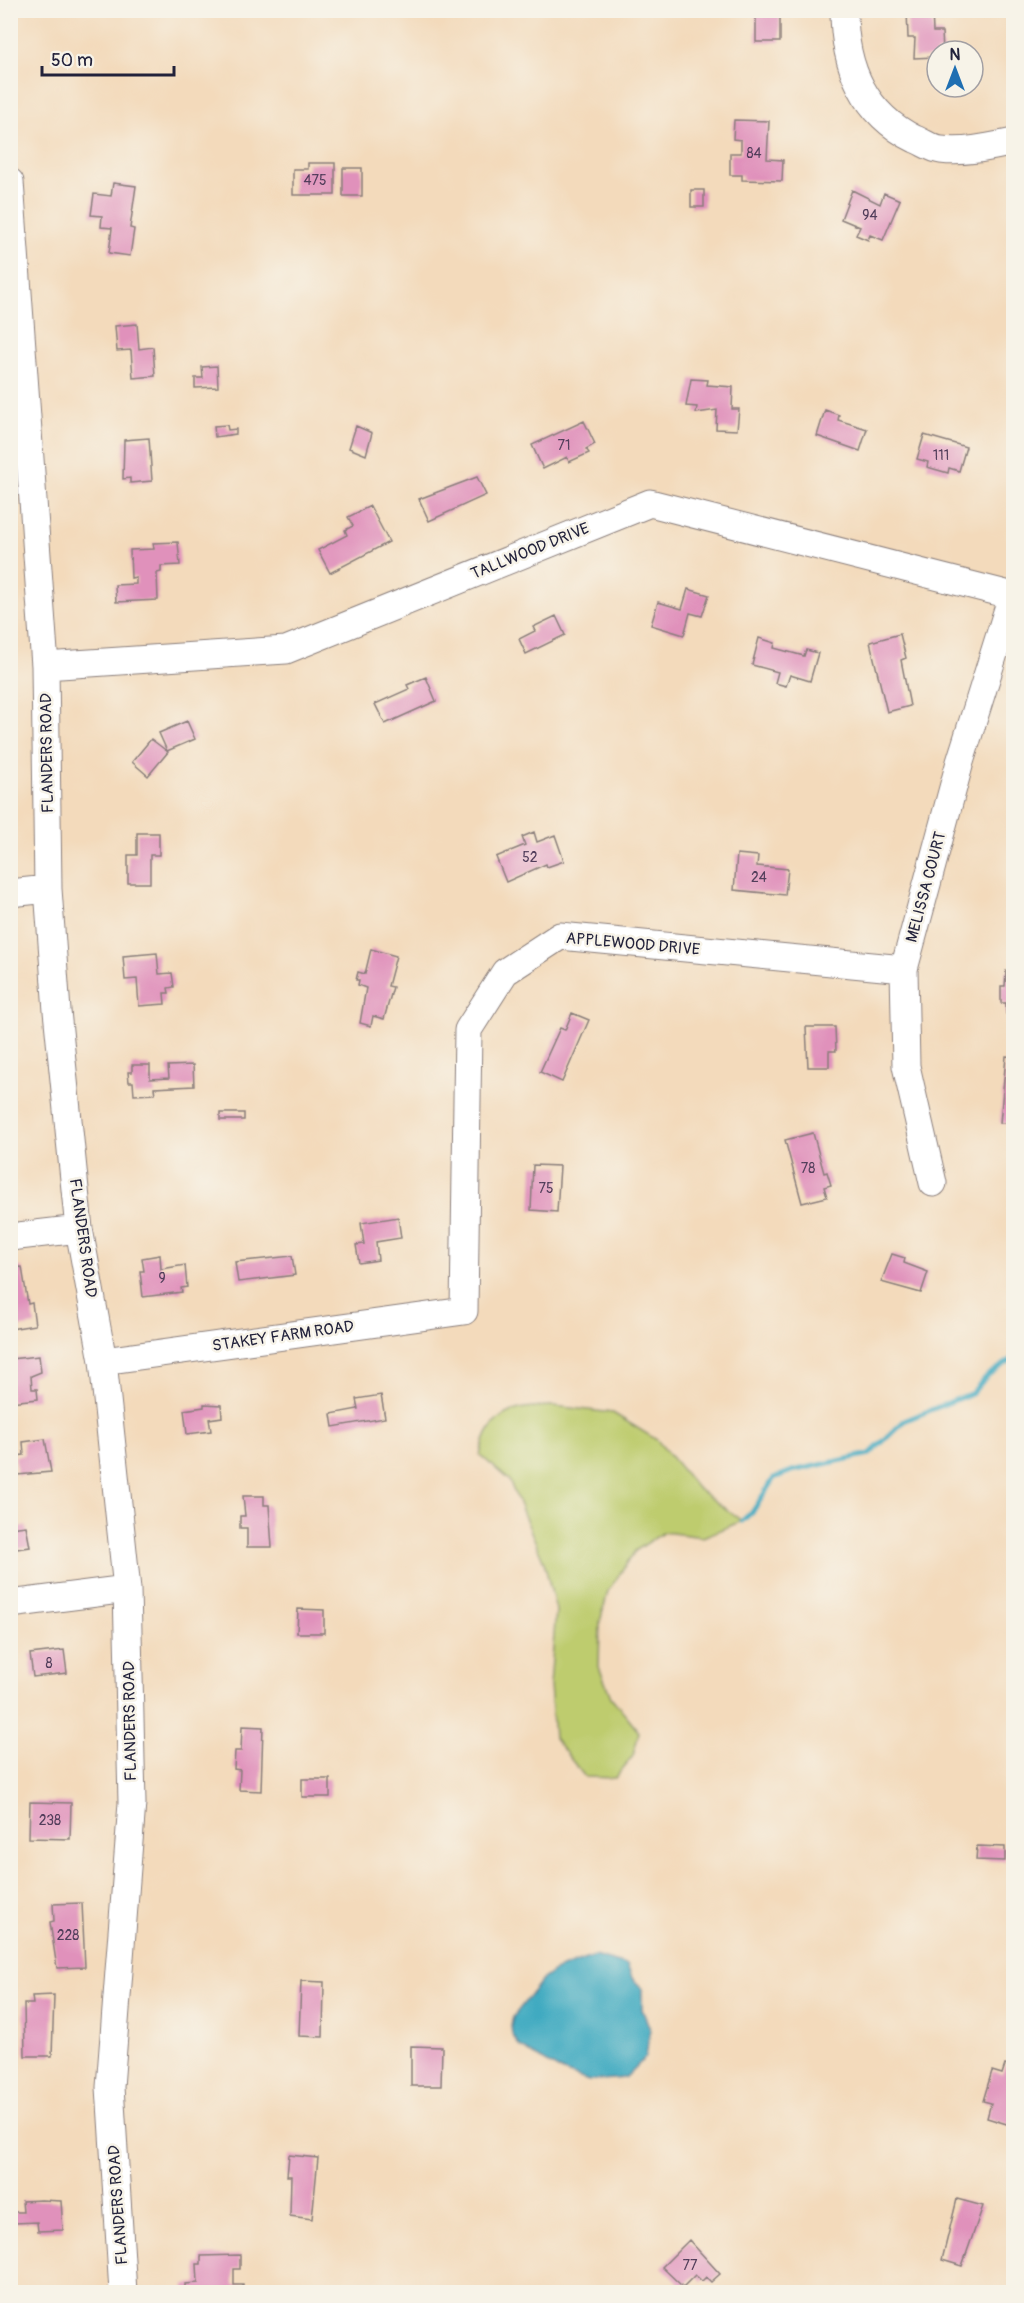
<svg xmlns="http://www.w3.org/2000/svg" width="1024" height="2303" font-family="Pangolin,sans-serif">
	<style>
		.green { fill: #becc6e; stroke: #707754; stroke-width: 1.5 }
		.water { fill: #41aac1; stroke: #32667e; stroke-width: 1.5 }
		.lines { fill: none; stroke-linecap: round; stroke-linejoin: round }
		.stream { stroke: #41aac1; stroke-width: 5 }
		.building { fill: #e091bb }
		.minor-casing { stroke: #8a7e7b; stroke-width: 29 }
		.minor { stroke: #fff; stroke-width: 27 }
		.labels { text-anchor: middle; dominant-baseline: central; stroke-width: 5; stroke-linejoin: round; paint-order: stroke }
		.number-label { font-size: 14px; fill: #523e5b }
		.street-label { font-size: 16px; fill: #22223b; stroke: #f7f3e8 }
	</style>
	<rect width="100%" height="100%" fill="#f7f3e8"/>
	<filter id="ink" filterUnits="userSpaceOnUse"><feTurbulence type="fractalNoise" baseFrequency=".0167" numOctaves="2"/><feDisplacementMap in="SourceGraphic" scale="12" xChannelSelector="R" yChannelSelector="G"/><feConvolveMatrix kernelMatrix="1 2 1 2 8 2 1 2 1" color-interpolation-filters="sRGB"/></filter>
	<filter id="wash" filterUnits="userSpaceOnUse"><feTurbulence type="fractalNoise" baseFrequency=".008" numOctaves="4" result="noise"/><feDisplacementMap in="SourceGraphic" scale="24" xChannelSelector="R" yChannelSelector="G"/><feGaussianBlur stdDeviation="1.35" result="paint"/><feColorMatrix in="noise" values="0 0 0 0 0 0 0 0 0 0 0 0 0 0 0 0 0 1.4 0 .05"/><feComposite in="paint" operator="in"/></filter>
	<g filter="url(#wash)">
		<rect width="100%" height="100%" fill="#f3dabb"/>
		<path class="green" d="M554,1406L613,1413L657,1440L697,1488L742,1521L703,1537L664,1532L635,1551L608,1591L600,1622L599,1667L611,1697L639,1732L633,1756L615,1778L585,1777L554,1738L550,1685L556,1610L544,1562L509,1480L480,1455C490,1410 514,1407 554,1406Z"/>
		<path class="water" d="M594,1956L627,1965L632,1978L642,1988V2009L650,2029L646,2057L625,2078L589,2081L563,2072L520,2047L512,2034L511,2025L513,2017L543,1979L556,1970Z"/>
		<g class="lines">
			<path class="stream" d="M742,1521L753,1511L774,1478L792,1471L870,1454L904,1421L972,1393L988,1375L1014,1358"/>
		</g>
		<g id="blocks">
			<path class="building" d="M756,10H780V42H756Z
				M907,10H932L933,32H942L943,51H937L935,57L914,58L915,38H908Z
				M734,120L769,121L767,159L783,160L782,181L742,180V175H730V153H741V140L733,139Z
				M308,163H335V195H293V169H308Z
				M343,168H362V196H343Z
				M113,183L136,186L130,228L134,229L130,256L109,253L112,228L101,227L102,216L91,215L94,194L111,196Z
				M691,190H704V207H691Z
				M852,190L880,204L884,193L900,200L883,240L870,235L868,240L856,235L860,227L841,219Z
				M137,324L139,349L153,347L155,376L133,378L131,350L117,351L115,326Z
				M217,366L218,387L195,388V378H203L202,367Z
				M691,379L708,380L707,385L733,387L732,409H739L737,430L716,429L717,410L696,413L697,407L686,406Z
				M825,410L839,415L838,420L867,429L860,451L817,436Z
				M584,421L595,444L586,449L589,453L569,462L567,457L543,469L532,445Z
				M227,425L228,430L236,429V434L215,437L214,426Z
				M356,426L372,433L366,455L349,448Z
				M924,435L966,447L959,471L949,468L948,473L927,467L928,462L917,459Z
				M149,438L152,481L130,483V478L123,479L124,440Z
				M477,477L486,495L429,521L419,499Z
				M370,506L389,542L330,573L318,550L347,535L345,530L353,526L348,517Z
				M178,542L180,565L161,566V572L157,573L158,600L116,602L115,585L136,584V577L131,578L130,550L154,549L153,543Z
				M688,589L709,595L702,616L690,613L684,635L651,625L658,602L682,609Z
				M556,616L565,635L526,654L519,639L535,631L533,627Z
				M900,634L906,658L901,660L910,706L887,712L870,642Z
				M759,638L775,643L774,648L804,656L806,650L818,653L810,681L790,675L786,686L775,683L778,672L752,665Z
				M426,677L436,701L385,724L375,704L409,689L407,685Z
				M187,721L195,739L167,751L159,733Z
				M151,739L168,752L148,776L132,762Z
				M534,832L537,842L555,835L564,861L547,867L546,864L506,882L496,857L525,845L522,837Z
				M137,833H159V855H150V883H128V855H137Z
				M737,854L758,856L757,866L788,869L785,895L734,890Z
				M371,949L396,956L388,986L393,987L384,1019L373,1016L371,1026L360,1023L366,988L358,985L359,980H356L358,972L365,974Z
				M157,953L159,974L172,973L174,987L168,988L169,993H164L165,1004L139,1006L137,979L125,980L123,956Z
				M1006,971H1014V1014H1006V1003H1001V986H1005Z
				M572,1013L589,1020L562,1082L540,1072L560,1028L565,1030Z
				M806,1027H835L836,1051H829V1067H808Z
				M1006,1056L1014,1057V1124L1000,1123Z
				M132,1065H150V1079L169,1078L168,1066L193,1065L194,1086L154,1088L155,1094L134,1095L133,1082H129L128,1072H132Z
				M220,1113H244V1120H220Z
				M813,1133L824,1173L827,1172L831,1185L824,1187L827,1197L802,1203L785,1140Z
				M533,1165L560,1166L557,1212L531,1210Z
				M398,1217L401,1238L376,1242L378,1260L359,1263L356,1245L364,1244L361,1223Z
				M892,1254L905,1258L904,1263L928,1272L921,1293L881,1282Z
				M160,1255L161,1269L185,1265L187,1287L181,1288L182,1292L143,1297L140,1271H144L142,1258Z
				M292,1256L295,1275L238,1282L235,1262Z
				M22,1267L28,1304L32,1303L35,1325L10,1329V1268Z
				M39,1356L41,1372L31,1376L32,1389H37L38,1399L10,1402V1359Z
				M381,1395L385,1418L333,1427L331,1414L358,1409L356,1399Z
				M204,1404L221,1405L222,1417L209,1419L211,1431L187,1434L184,1410L204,1407Z
				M45,1439L51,1472L17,1475L15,1456L24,1455L23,1442Z
				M243,1496H264V1505H269L272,1547H247V1528H240V1516H245Z
				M26,1526L30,1547L10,1550V1528Z
				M298,1609L324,1610V1633H297Z
				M64,1650L67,1673L33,1677L30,1654Z
				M242,1726L263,1727L261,1791L239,1790L240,1770L234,1769L235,1751H241Z
				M302,1779H330V1797H302Z
				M30,1802L71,1803L70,1839L29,1838Z
				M977,1846L1005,1847V1861L976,1860Z
				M82,1903L85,1967L57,1968L50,1922L54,1921L53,1904Z
				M301,1981L324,1982L323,2037L299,2036Z
				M54,1995L52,2056H25L24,2004H33L32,1996Z
				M411,2046L442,2047L441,2086H411Z
				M1005,2065L1014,2067V2114L1010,2125L987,2118L991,2103L983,2101L992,2071L1002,2074Z
				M289,2155L318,2158L312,2219L290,2216L291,2176H287Z
				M957,2199L983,2206L962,2266L942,2260Z
				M41,2200L61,2201L63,2230L38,2231L37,2222L14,2223L13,2212H23L22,2201Z
				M689,2240L720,2274L711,2282L706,2277L702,2281L695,2275L683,2287L662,2267Z
				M240,2255V2269H234V2285H243V2292H185V2284L198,2283L197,2264H201V2256Z
				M42,2288H66V2292H42Z"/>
		</g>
	</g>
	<g filter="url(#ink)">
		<use href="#blocks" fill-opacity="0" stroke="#8a7e7b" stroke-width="1.5"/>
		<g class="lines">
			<defs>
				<path id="minor" d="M844,10C844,66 864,114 915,139C923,142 932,149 941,150C965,153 990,147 1014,142
					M10,182L45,666L48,889L57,1011L79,1229L103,1361L127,1589L132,1803L110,2087L123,2292
					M45,666L286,650L650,503L1014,596
					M10,893L48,889
					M933,1183L906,1066L904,969L960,762L1012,596
					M10,1237L79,1229
					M103,1361L464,1311L468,1030L505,972L560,936L904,969
					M10,1604L127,1589"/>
			</defs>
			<use href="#minor" class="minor-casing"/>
			<use href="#minor" class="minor"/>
		</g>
	</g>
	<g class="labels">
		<g class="number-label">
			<text x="754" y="153">84</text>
			<text x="315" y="180">475</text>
			<text x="870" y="215">94</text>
			<text x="564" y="445">71</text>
			<text x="941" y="455">111</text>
			<text x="530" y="857">52</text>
			<text x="759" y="877">24</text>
			<text x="808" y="1168">78</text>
			<text x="546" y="1188">75</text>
			<text x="162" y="1278">9</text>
			<text x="49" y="1663">8</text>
			<text x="50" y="1820">238</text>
			<text x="68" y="1935">228</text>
			<text x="690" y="2265">77</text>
		</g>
		<g class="street-label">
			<text transform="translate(530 551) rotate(-22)">TALLWOOD DRIVE</text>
			<text transform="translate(47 753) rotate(-91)">FLANDERS ROAD</text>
			<text transform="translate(926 887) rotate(-75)">MELISSA COURT</text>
			<text transform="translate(633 944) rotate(5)">APPLEWOOD DRIVE</text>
			<text transform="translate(83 1238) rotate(82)">FLANDERS ROAD</text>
			<text transform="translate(283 1336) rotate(-8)">STAKEY FARM ROAD</text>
			<text transform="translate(130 1721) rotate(-91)">FLANDERS ROAD</text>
			<text transform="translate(118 2205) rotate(-94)">FLANDERS ROAD</text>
		</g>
	</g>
	<rect width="1024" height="2303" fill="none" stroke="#f7f3e8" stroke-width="36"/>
	<g transform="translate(955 69)"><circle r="28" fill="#f7f3e8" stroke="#a29fa3" stroke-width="1.5"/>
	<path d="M0-4.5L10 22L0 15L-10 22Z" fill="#1f6fb2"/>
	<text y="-9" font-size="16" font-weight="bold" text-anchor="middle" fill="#22223b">N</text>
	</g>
	<path d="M42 66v9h132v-9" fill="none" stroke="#22223b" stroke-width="3"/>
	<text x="51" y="66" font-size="18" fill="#22223b" stroke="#f7f3e8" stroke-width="4.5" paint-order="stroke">50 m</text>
</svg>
